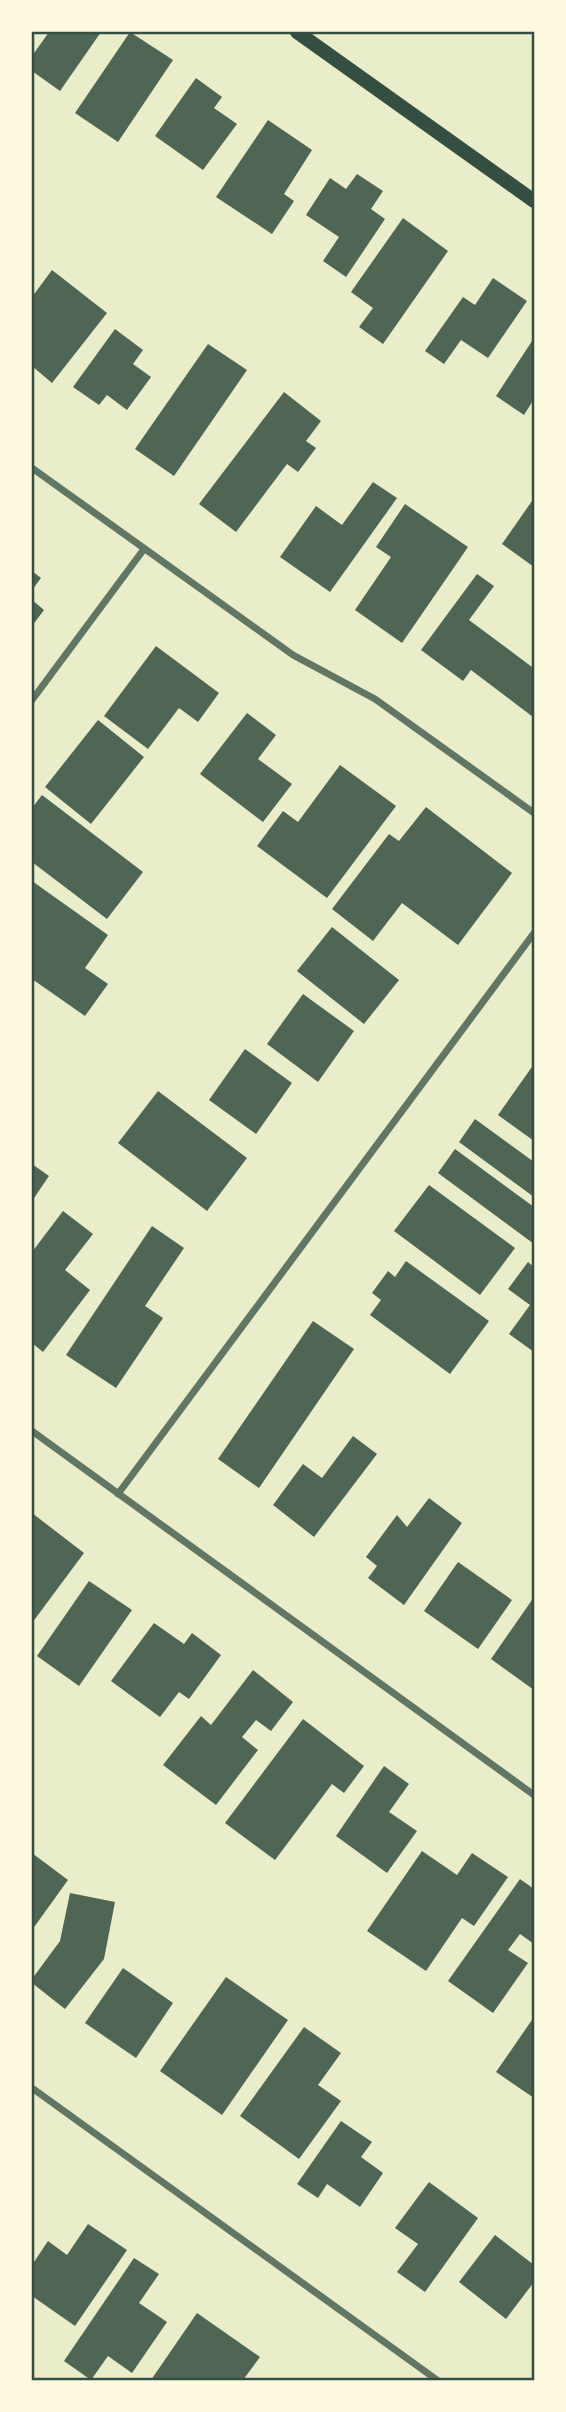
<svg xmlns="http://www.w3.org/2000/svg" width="566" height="2412" font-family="'Zilla Slab',serif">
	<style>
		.building { fill: #4f6655 }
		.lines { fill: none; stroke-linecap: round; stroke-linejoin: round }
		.minor { stroke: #617663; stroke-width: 7 }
		.secondary { stroke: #344e41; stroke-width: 14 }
		.neatline { fill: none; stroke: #344e41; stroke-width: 2.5 }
	</style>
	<rect width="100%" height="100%" fill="#e9edc9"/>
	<path class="building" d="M49,32H101L60,91L32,71V56Z
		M130,32L173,60L118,142L75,113Z
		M196,78L222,97L214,108L237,124L203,170L155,136Z
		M268,120L312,150L284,194L294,201L272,234L216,197Z
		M357,174L383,191L371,209L385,219L346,277L323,261L339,237L306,215L330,178L346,189Z
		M403,218L448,251L383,344L359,327L373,308L351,292Z
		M52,270L107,313L52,383L32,366V297Z
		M493,278L527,301L488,358L461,340L444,364L425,351L463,297L475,305Z
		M115,329L143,350L133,364L151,377L127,410L107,395L99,405L73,387Z
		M534,338V399L524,415L496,396Z
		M208,344L247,370L174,476L135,449Z
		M284,392L321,421L306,441L316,448L298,472L287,464L236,532L199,504Z
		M373,482L397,498L330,592L280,557L316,506L342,525Z
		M534,498V567L502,544Z
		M405,504L468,547L402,643L355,610L391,557L376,547Z
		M32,571L41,578L32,590Z
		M477,574L494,586L469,620L532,667L534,663L533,717L471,670L463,681L421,650Z
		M32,600L44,610L32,626Z
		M156,646L219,693L198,722L179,708L148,749L104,716Z
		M247,713L276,735L258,759L292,784L263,822L200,774Z
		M98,720L144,757L91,824L45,787Z
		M340,765L396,806L327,898L257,846L283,811L298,822Z
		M42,795L143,872L107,919L32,862V808Z
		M426,807L512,873L458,945L402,903L373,941L332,909L389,834L399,841Z
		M32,881L108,935L85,968L108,984L85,1016L32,979Z
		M332,927L399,980L364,1024L297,971Z
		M303,994L354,1031L318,1082L267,1044Z
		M245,1049L292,1083L256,1134L209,1100Z
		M534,1064V1141L498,1115Z
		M158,1091L247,1158L207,1211L118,1143Z
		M475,1119L534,1162V1197L459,1142Z
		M455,1149L534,1207V1244L438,1173Z
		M32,1164L49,1176L32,1201Z
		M429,1185L515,1248L480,1295L394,1231Z
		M63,1211L93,1234L65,1270L90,1290L43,1352L32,1343V1252Z
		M152,1226L184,1248L145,1306L163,1318L116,1388L66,1355Z
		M406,1261L489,1321L450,1374L370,1315L381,1300L372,1293L388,1271L395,1277Z
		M528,1262L534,1267V1352L509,1334L530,1305L508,1289Z
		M313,1321L354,1349L259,1488L218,1459Z
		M353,1436L377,1454L314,1537L273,1505L303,1464L322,1478Z
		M429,1498L462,1523L404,1605L368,1578L377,1566L366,1557L397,1515L407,1527Z
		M32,1513L84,1553L32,1623Z
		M458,1562L512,1600L478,1649L424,1611Z
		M89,1581L132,1610L79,1686L37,1656Z
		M534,1597V1690L491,1659Z
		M154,1623L184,1644L192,1633L221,1655L189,1699L179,1692L160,1717L111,1681Z
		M253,1670L293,1702L271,1731L256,1720L242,1737L258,1750L216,1805L163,1765L201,1716L211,1725Z
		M303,1719L364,1766L344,1793L332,1784L275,1860L225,1823Z
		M384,1766L409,1784L389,1812L417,1831L387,1873L336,1836Z
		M422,1851L457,1875L472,1853L508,1877L474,1926L462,1918L426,1971L367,1931Z
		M32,1853L68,1880L32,1930Z
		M520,1879L534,1889V1944L520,1934L508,1950L528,1963L493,2013L448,1981Z
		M70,1893L115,1902L104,1959L65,2009L32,1983V1979L60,1941Z
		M123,1968L173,2003L136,2058L85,2023Z
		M226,1977L288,2020L222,2115L160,2071Z
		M534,2017V2098L496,2072Z
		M304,2027L341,2053L318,2085L341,2101L299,2159L240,2116Z
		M341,2121L372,2142L361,2157L383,2173L360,2207L327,2184L318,2198L297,2184Z
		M429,2182L478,2218L425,2292L397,2272L418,2244L395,2228Z
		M88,2224L127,2250L75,2326L32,2296V2265L48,2241L67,2255Z
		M495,2235L534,2265V2282L506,2319L459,2282Z
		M134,2258L159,2274L139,2303L167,2322L132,2373L108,2356L91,2380L64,2361Z
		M197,2313L260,2357L243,2380H151Z"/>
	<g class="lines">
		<path class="minor" d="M32,468L293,655L375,699L534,813
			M32,700L144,549
			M32,1431L534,1795
			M118,1494L534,933
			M32,2088L437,2380"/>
		<path class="secondary" d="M297,32L534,201"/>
	</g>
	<rect width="566" height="2412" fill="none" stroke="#fefae0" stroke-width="66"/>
	<rect x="33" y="33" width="500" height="2346" class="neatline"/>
</svg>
